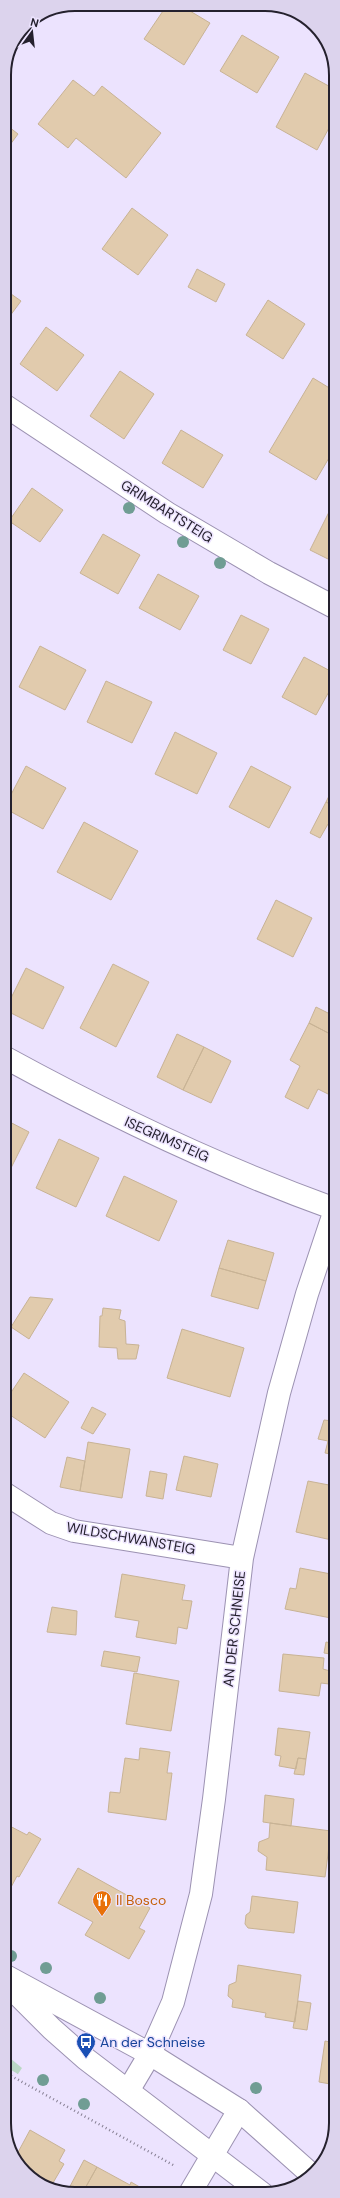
<svg xmlns="http://www.w3.org/2000/svg" width="340" height="2198" font-family="'DM Sans',sans-serif">
	<style>
		.grass { fill: url(#grass-tufts) }
		.building { fill: #e1cbad; stroke: #c8b395 }
		.lines { fill: none; stroke-linecap: round; stroke-linejoin: round }
		.minor-casing { stroke: #9c92b2; stroke-width: 24 }
		.major-casing { stroke: #9c92b2; stroke-width: 24 }
		.path { stroke: #867f93; stroke-width: 2.5; stroke-dasharray: 1 3; stroke-linecap: butt }
		.minor { stroke: #fff; stroke-width: 22 }
		.major { stroke: #fff; stroke-width: 22 }
		.tree { fill: #709d94 }
		.labels { text-anchor: middle; dominant-baseline: central; stroke-width: 3; stroke-linejoin: round; paint-order: stroke }
		.street-label { font-size: 14px; fill: #25212e; stroke: #ece3fe }
		.food-label { font-size: 14px; fill: #c56008; stroke: #ece3fe; text-anchor: start }
		.transit-label { font-size: 14px; fill: #164399; stroke: #ece3fe; text-anchor: start }
		.rim { fill: none; stroke: #25212e; stroke-width: 2 }
	</style>
	<defs>
		<pattern id="grass-tufts" width="24" height="20" patternUnits="userSpaceOnUse"><rect width="24" height="20" fill="#bad8c5"/><path d="M3 7l-1-3M5 7V3M7 7l1-3M15 17l-1-3M17 17v-4M19 17l1-3" fill="none" stroke="#a0b9aa"/></pattern>
	</defs>
	<rect width="100%" height="100%" fill="#ece3fe"/>
	<path class="grass" d="M4,2053L22,2068L18,2074L4,2066Z"/>
	<path class="building" d="M165,8H185L210,23L184,65L144,39Z
		M242,35L279,57L257,93L220,71Z
		M305,73L336,90V115L317,150L276,127Z
		M73,80L94,96L102,86L161,133L126,178L76,138L68,148L38,124Z
		M4,123L18,134L4,153Z
		M132,208L168,235L138,275L102,249Z
		M197,269L225,284L216,302L188,287Z
		M4,289L21,301L4,324Z
		M268,300L305,324L283,359L246,335Z
		M46,327L84,355L57,391L20,364Z
		M120,371L154,394L124,439L90,416Z
		M313,378L336,392V446L316,480L269,452Z
		M181,430L223,455L203,488L162,463Z
		M32,488L63,510L40,542L9,521Z
		M331,508L336,510V563L310,550Z
		M103,534L140,555L118,594L80,573Z
		M158,574L199,596L180,630L139,608Z
		M241,615L269,629L251,664L223,650Z
		M40,646L86,670L65,710L19,687Z
		M304,657L336,674V679L316,715L282,697Z
		M106,681L152,702L132,743L87,722Z
		M175,732L217,753L197,794L155,774Z
		M26,766L66,788L43,829L4,808Z
		M251,766L291,787L269,828L229,807Z
		M334,786L336,787V807L326,802Z
		M326,802L336,807V828L328,824L320,838L310,833Z
		M84,822L138,851L111,900L57,872Z
		M276,900L312,918L293,957L257,939Z
		M113,964L149,982L116,1047L80,1028Z
		M26,968L64,987L43,1029L5,1010Z
		M316,1007L336,1017V1037L309,1023Z
		M309,1023L336,1037L334,1041L336,1042V1098L318,1089L308,1109L285,1097L300,1066L290,1060Z
		M177,1034L204,1047L183,1090L157,1077Z
		M204,1047L231,1061L211,1103L183,1090Z
		M4,1119L29,1132L8,1174L4,1172Z
		M59,1139L99,1158L76,1207L36,1188Z
		M124,1176L177,1201L159,1241L106,1216Z
		M228,1240L274,1253L266,1281L219,1268Z
		M219,1268L266,1281L258,1309L211,1296Z
		M30,1297L53,1299L29,1339L11,1327Z
		M103,1308L121,1310L119,1319L125,1321L126,1344L139,1345L136,1359H118L117,1348L99,1347L100,1316H102Z
		M182,1329L244,1348L230,1397L167,1378Z
		M4,1330L9,1333L4,1340Z
		M24,1373L69,1402L45,1438L4,1411V1403Z
		M92,1407L106,1414L93,1434L81,1428Z
		M336,1410V1455L325,1453L328,1441L318,1439L324,1420L333,1421Z
		M88,1442L130,1449L122,1498L80,1491Z
		M184,1456L218,1464L211,1497L176,1490Z
		M67,1457L85,1461L80,1491L60,1487Z
		M150,1471L167,1474L163,1499L146,1496Z
		M331,1480L336,1481V1541L296,1532L308,1481L329,1485Z
		M300,1568L336,1575V1619L285,1609L290,1588L296,1589Z
		M122,1574L185,1585L182,1600L192,1601L187,1629L178,1627L176,1644L136,1637L139,1621L115,1617Z
		M52,1607L77,1611L76,1635L47,1632Z
		M326,1642L336,1644V1655L324,1653Z
		M104,1651L140,1657L137,1672L101,1666Z
		M283,1654L324,1658L323,1669L330,1671L329,1684L321,1683L319,1696L279,1691Z
		M4,1664L11,1667L4,1679Z
		M134,1673L179,1681L171,1731L126,1724Z
		M278,1728L310,1732L306,1759L298,1758L296,1769L279,1766L281,1756L275,1755Z
		M140,1748L170,1752L167,1773H172L166,1820L108,1812L110,1792L120,1793L125,1758L139,1760Z
		M298,1758L306,1759L304,1775L294,1774Z
		M265,1795L294,1799L291,1826L263,1822Z
		M4,1823L27,1835L29,1832L41,1839L19,1877L17,1876L9,1891L4,1888Z
		M270,1823L331,1831L325,1877L266,1870L267,1857L258,1851L259,1842L269,1838Z
		M78,1868L150,1908L139,1928L145,1931L129,1959L85,1935L93,1922L58,1903Z
		M252,1896L298,1902L294,1933L248,1928L245,1924L246,1915L250,1912Z
		M238,1965L301,1975L295,2022L265,2017L266,2013L232,2007L233,2000L228,1996L229,1985L236,1982Z
		M298,2001L311,2003L307,2030L293,2028Z
		M325,2041L336,2043V2085L319,2082Z
		M4,2125L11,2128L7,2135L4,2128Z
		M30,2130L65,2150L59,2161L64,2164L50,2188L21,2170L16,2156Z
		M84,2160L97,2167L83,2192H67Z
		M97,2167L130,2185L131,2182L145,2190L143,2193L83,2192Z"/>
	<g class="lines">
		<defs>
			<path id="minor" d="M4,405L167,513L269,573L336,608
				M4,1057C110,1115 221,1168 335,1209
				M4,1493L51,1523L74,1531L242,1558
				M128,2091L150,2054L173,2002L201,1894L214,1799L242,1558L279,1393L307,1294L336,1207
				M190,2193L239,2110"/>
			<path id="major" d="M4,1975L150,2054L239,2110L312,2175
				M8,1985L52,2029L86,2059L263,2194"/>
		</defs>
		<use href="#minor" class="minor-casing"/>
		<use href="#major" class="major-casing"/>
		<path class="path" d="M4,2072L175,2166"/>
		<use href="#minor" class="minor"/>
		<use href="#major" class="major"/>
	</g>
	<g class="tree">
		<circle cx="129" cy="508" r="6"/>
		<circle cx="183" cy="542" r="6"/>
		<circle cx="220" cy="563" r="6"/>
		<circle cx="11" cy="1956" r="6"/>
		<circle cx="46" cy="1968" r="6"/>
		<circle cx="100" cy="1998" r="6"/>
		<circle cx="43" cy="2080" r="6"/>
		<circle cx="256" cy="2088" r="6"/>
		<circle cx="84" cy="2104" r="6"/>
	</g>
	<defs>
		<symbol id="restaurant-pin" viewBox="-11 -11 22 30"><path d="M0 17L-7.5 6A9.5 9.5 0 1 1 7.5 6Z" fill="#e8710a" stroke="#ece3fe"/><path d="M-5-6h1v4h1v-4h1v4h1v-4h1v5L-1.5 .5V6h-2V.5L-5-1ZM5-6V6H3V1.5H1.5Q1.5-4 5-6Z" fill="#fff"/></symbol>
		<symbol id="bus-pin" viewBox="-11 -11 22 30"><path d="M0 17L-7.5 6A9.5 9.5 0 1 1 7.5 6Z" fill="#1a4fb4" stroke="#ece3fe"/><path d="M-5-6H5V4H4V6H2V4H-2V6H-4V4H-5ZM-3.5-4V0h7V-4ZM-3.5 1.2v1.5H-2V1.2ZM2 1.2v1.5H3.5V1.2Z" fill="#fff"/></symbol>
	</defs>
	<g fill-rule="evenodd">
		<use href="#restaurant-pin" x="91" y="1889" width="22" height="30"/>
		<use href="#bus-pin" x="75" y="2031" width="22" height="30"/>
	</g>
	<g class="labels">
		<g class="street-label">
			<text transform="translate(167 511) rotate(32)">GRIMBARTSTEIG</text>
			<text transform="translate(167 1139) rotate(24)">ISEGRIMSTEIG</text>
			<text transform="translate(131 1538) rotate(10)">WILDSCHWANSTEIG</text>
			<text transform="translate(234 1629) rotate(-84)">AN DER SCHNEISE</text>
		</g>
		<g class="food-label">
			<text x="116" y="1900">Il Bosco</text>
		</g>
		<g class="transit-label">
			<text x="100" y="2042">An der Schneise</text>
		</g>
	</g>
	<path d="M0 0H340V2198H0ZM75 11H265A64 64 0 0 1 329 75V2123A64 64 0 0 1 265 2187H75A64 64 0 0 1 11 2123V75A64 64 0 0 1 75 11Z" fill="#dcd3ed" fill-rule="evenodd"/>
	<path class="rim" d="M75 11H265A64 64 0 0 1 329 75V2123A64 64 0 0 1 265 2187H75A64 64 0 0 1 11 2123V75A64 64 0 0 1 75 11Z"/>
	<g transform="translate(32 32) rotate(15)" stroke="#ece3fe" stroke-width="3" paint-order="stroke">
	<path d="M0-3L7 15L0 10L-7 15Z" fill="#25212e"/>
	<text y="-6" font-size="11" font-weight="bold" text-anchor="middle" fill="#25212e">N</text>
	</g>
</svg>
